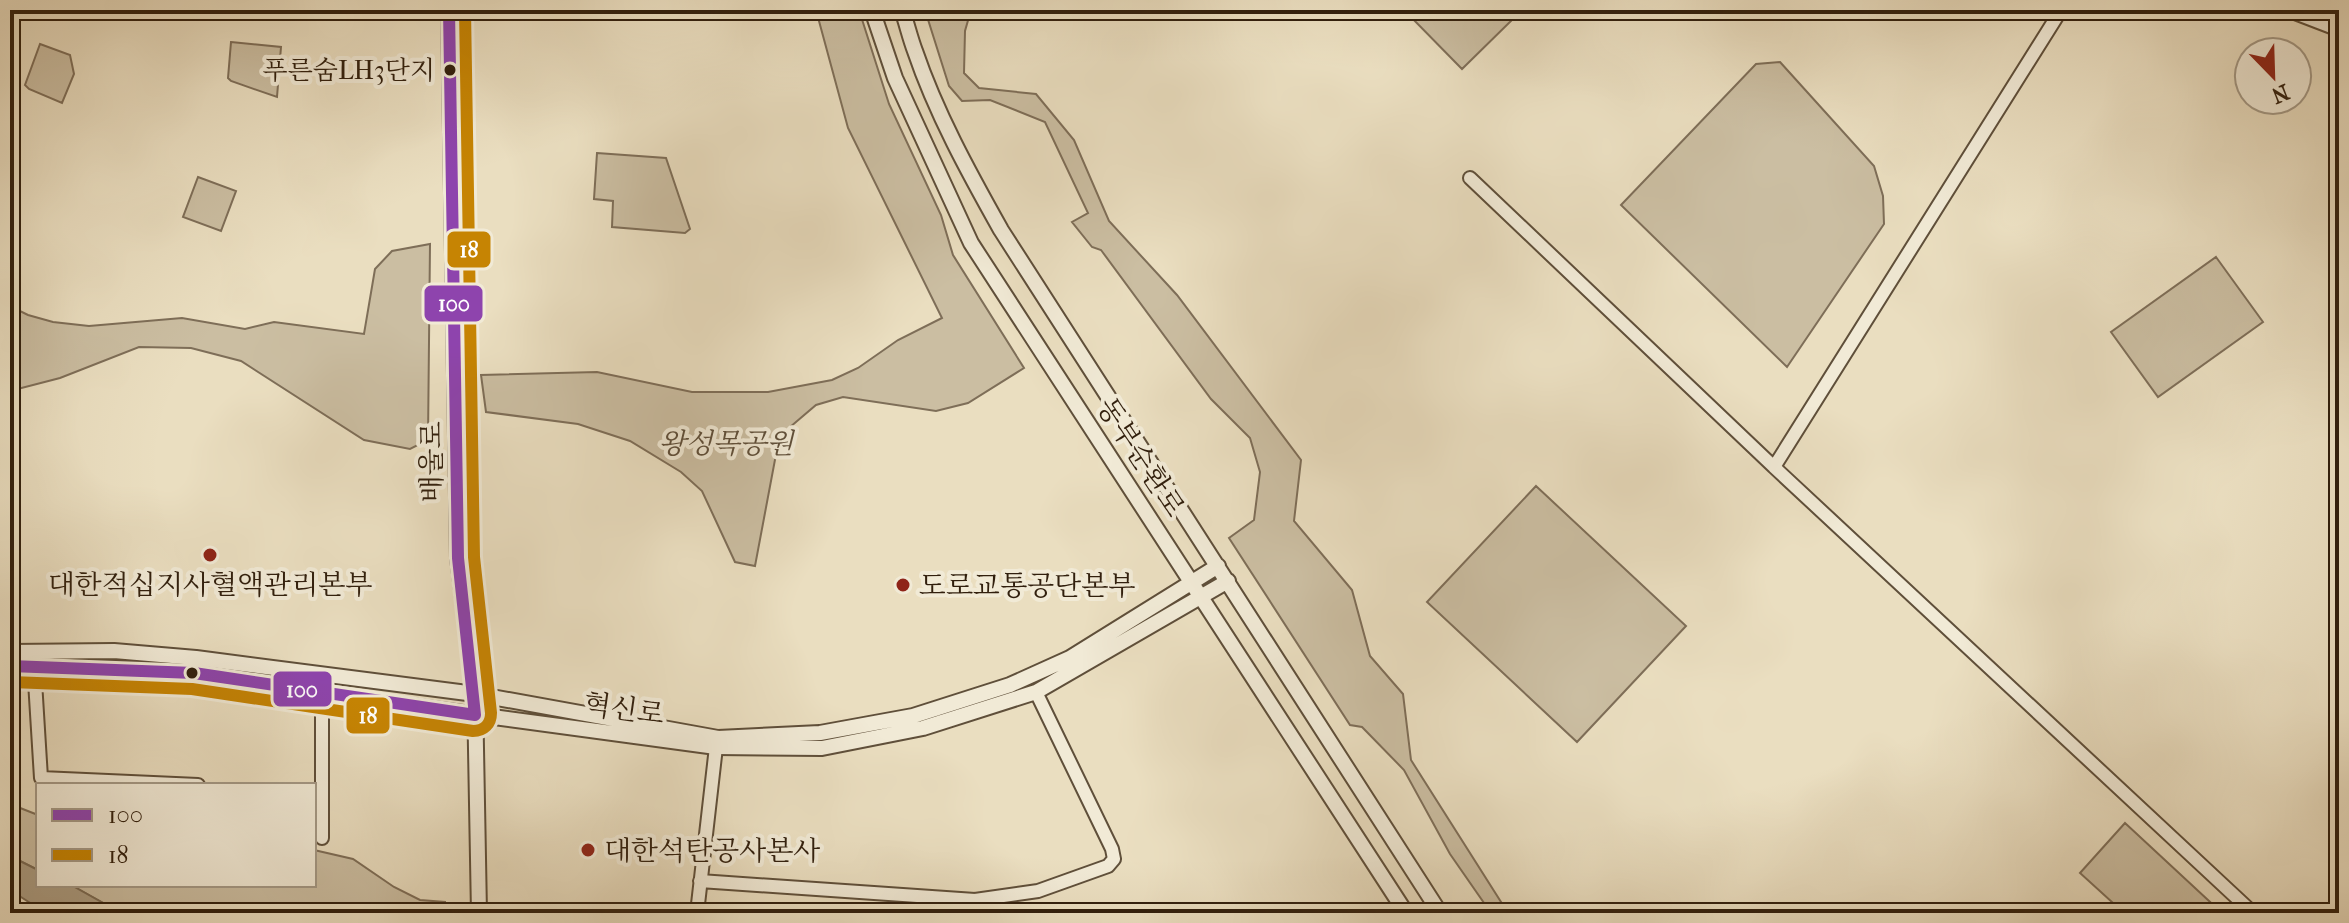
<svg xmlns="http://www.w3.org/2000/svg" width="2349" height="923" font-family="'IM FELL French Canon','Noto Serif KR',serif">
	<style>
		.green { fill: #cbbea2; stroke: #7e6e58; stroke-width: 2 }
		.water { fill: #ab9d83; stroke: #7a6b54; stroke-width: 2 }
		.lines { fill: none; stroke-linecap: round; stroke-linejoin: round }
		.minor-casing { stroke: #5f4f3a; stroke-width: 16 }
		.tertiary-casing { stroke: #5f4f3a; stroke-width: 18 }
		.minor { stroke: #f1ead6; stroke-width: 12 }
		.tertiary { stroke: #f1ead6; stroke-width: 14 }
		.bus-1-casing { stroke: #f1ead6; stroke-width: 18 }
		.bus-2-casing { stroke: #f1ead6; stroke-width: 18 }
		.bus-1 { stroke: #8e44ad; stroke-width: 12 }
		.bus-2 { stroke: #c68403; stroke-width: 12 }
		.bus-dot { fill: #311f0d; stroke: #f1ead6; stroke-width: 3 }
		.poi-dot { fill: #8f2418; stroke: #f1ead6; stroke-width: 3 }
		.labels { text-anchor: middle; dominant-baseline: central; stroke-width: 8; stroke-linejoin: round; paint-order: stroke }
		.bus-label { font-size: 26px; fill: #311f0d; stroke: #f1ead6; text-anchor: end }
		.park-label { font-size: 28px; font-style: italic; fill: #5f4f3a; stroke: #f1ead6 }
		.street-label { font-size: 28px; fill: #311f0d; stroke: #f1ead6 }
		.poi-label { font-size: 28px; fill: #311f0d; stroke: #f1ead6; text-anchor: start }
		.line-badge { stroke: #f1ead6; stroke-width: 3 }
		.badge-label { font-size: 22px; text-anchor: middle; font-weight: bold; fill: #fff }
	</style>
	<rect width="100%" height="100%" fill="#eadec0"/>
	<filter id="stains"><feTurbulence type="fractalNoise" baseFrequency=".0025" numOctaves="4"/><feColorMatrix values="0 0 0 0 .2 0 0 0 0 .09 0 0 0 0 .02 0 0 0 .5 -.17"/></filter>
	<radialGradient id="worn" r=".72"><stop offset=".6" stop-color="#630" stop-opacity="0"/><stop offset="1" stop-color="#630" stop-opacity=".3"/></radialGradient>
	<path class="green" d="M816,10H859L889,104L941,215L953,255L1024,368L968,403L936,411L843,397L816,405L783,433L777,449L755,566L735,562L702,491L681,472L630,441L578,424L486,412L481,375L597,372L692,392H768L832,380L858,368L898,340L942,318L848,128Z
		M925,10H971L965,31L964,73L979,88L1036,94L1074,140L1109,221L1177,295L1301,460L1294,521L1352,590L1370,656L1403,694L1411,760L1508,913H1491L1450,854L1404,770L1362,727L1350,725L1229,538L1254,520L1260,472L1250,438L1211,399L1101,250L1092,247L1072,222L1088,213L1045,122L990,100L962,101L949,86Z
		M1510,10L1516,16L1462,69L1405,11Z
		M231,42L281,47L277,97L231,81L228,78Z
		M40,44L70,55L74,74L62,103L29,89L25,85Z
		M1780,62L1874,166L1883,196L1884,224L1787,367L1621,205L1756,64Z
		M597,153L666,158L690,229L685,233L612,227L613,201L594,199Z
		M198,177L236,191L221,231L183,217Z
		M430,244L428,440L410,449L364,440L241,361L191,348L139,347L60,378L10,391V306L28,315L53,322L89,326L182,318L245,329L274,322L364,334L375,269L392,251Z
		M2216,257L2263,322L2158,397L2111,332Z
		M1536,486L1686,626L1577,742L1427,602Z
		M10,804L38,815V870L10,856Z
		M2125,823L2222,913H2124L2080,873Z
		M314,850L353,859L394,887L420,900L445,902V913H323L293,906L256,907L233,913H121L71,885H314Z"/>
	<path class="water" d="M10,856L38,870V885H71L121,913H46L10,890Z"/>
	<g class="lines">
		<defs>
			<path id="minor" d="M2061,10L1774,467L2253,913
				M2287,10L2339,30
				M1470,178L1774,467
				M34,665L41,778L198,785
				M322,694V838
				M700,881L975,900L1038,891L1108,866L1114,859L1112,849L1036,692
				M697,913L716,747"/>
			<path id="tertiary" d="M449,10L458,558L475,694L479,913
				M872,10L895,78L971,243L1406,913
				M902,10C907,24 910,38 915,51C936,113 969,173 1001,230L1440,913
				M10,652L114,651L196,658L475,694L718,738L820,733L913,716L1010,685L1070,658L1218,566
				M10,666L34,665L194,673L322,694L716,747L822,748L923,728L1036,692L1228,581"/>
		</defs>
		<use href="#minor" class="minor-casing"/>
		<use href="#tertiary" class="tertiary-casing"/>
		<use href="#minor" class="minor"/>
		<use href="#tertiary" class="tertiary"/>
		<defs>
			<path id="bus-1" d="M10,666L194,673L475,715L458,558L449,10"/>
			<path id="bus-2" d="M11,682L192,689L473,731C484,731 491,724 491,713L474,557L465,10"/>
		</defs>
		<use href="#bus-1" class="bus-1-casing"/>
		<use href="#bus-2" class="bus-2-casing"/>
		<use href="#bus-1" class="bus-1"/>
		<use href="#bus-2" class="bus-2"/>
	</g>
	<g class="bus-dot">
		<circle cx="450" cy="70" r="7"/>
		<circle cx="192" cy="673" r="7"/>
	</g>
	<g class="poi-dot">
		<circle cx="210" cy="555" r="8"/>
		<circle cx="903" cy="585" r="8"/>
		<circle cx="588" cy="850" r="8"/>
	</g>
	<g class="labels">
		<g class="bus-label">
			<text x="435" y="70">푸른숨LH3단지</text>
		</g>
		<g class="park-label">
			<text x="726" y="443">왕성목공원</text>
		</g>
		<g class="street-label">
			<text transform="translate(1141 457) rotate(57)">동부순환로</text>
			<text transform="translate(431 462) rotate(-90)">배울로</text>
			<text transform="translate(624 709) rotate(8)">혁신로</text>
		</g>
		<g class="poi-label">
			<text x="210" y="584" text-anchor="middle">대한적십지사혈액관리본부</text>
			<text x="919" y="585">도로교통공단본부</text>
			<text x="604" y="850">대한석탄공사본사</text>
		</g>
	</g>
	<g class="line-badge">
		<rect x="446" y="230" width="46" height="39" rx="8" fill="#c68403"/>
		<rect x="423" y="284" width="61" height="39" rx="8" fill="#8e44ad"/>
		<rect x="272" y="670" width="61" height="38" rx="8" fill="#8e44ad"/>
		<rect x="345" y="696" width="46" height="39" rx="8" fill="#c68403"/>
	</g>
	<g class="badge-label">
		<text x="469" y="257">18</text>
		<text x="454" y="311">100</text>
		<text x="302" y="697">100</text>
		<text x="368" y="723">18</text>
	</g>
	<rect width="2349" height="923" fill="none" stroke="#eadec0" stroke-width="40"/>
	<rect x="12" y="12" width="2325" height="899" fill="none" stroke="#311f0d" stroke-width="4"/>
	<rect x="20" y="20" width="2309" height="883" fill="none" stroke="#311f0d" stroke-width="2"/>
	<rect x="36" y="783" width="280" height="104" fill="#f1ead6" stroke="#a49986" stroke-width="2"/>
	<rect x="52" y="809" width="40" height="12" fill="#8e44ad" stroke="#a49986" stroke-width="2"/>
	<text x="108" y="823" font-size="24" fill="#311f0d">100</text>
	<rect x="52" y="849" width="40" height="12" fill="#c68403" stroke="#a49986" stroke-width="2"/>
	<text x="108" y="863" font-size="24" fill="#311f0d">18</text>
	<g transform="translate(2273 76) rotate(157)"><circle r="38" fill="#f1ead6" stroke="#a49986" stroke-width="2"/>
	<path d="M0-6L14 30L0 20L-14 30Z" fill="#8f2418"/>
	<text y="-12" font-size="22" font-weight="bold" text-anchor="middle" fill="#311f0d">N</text>
	</g>
	<rect width="100%" height="100%" filter="url(#stains)"/>
	<rect width="100%" height="100%" fill="url(#worn)"/>
</svg>
